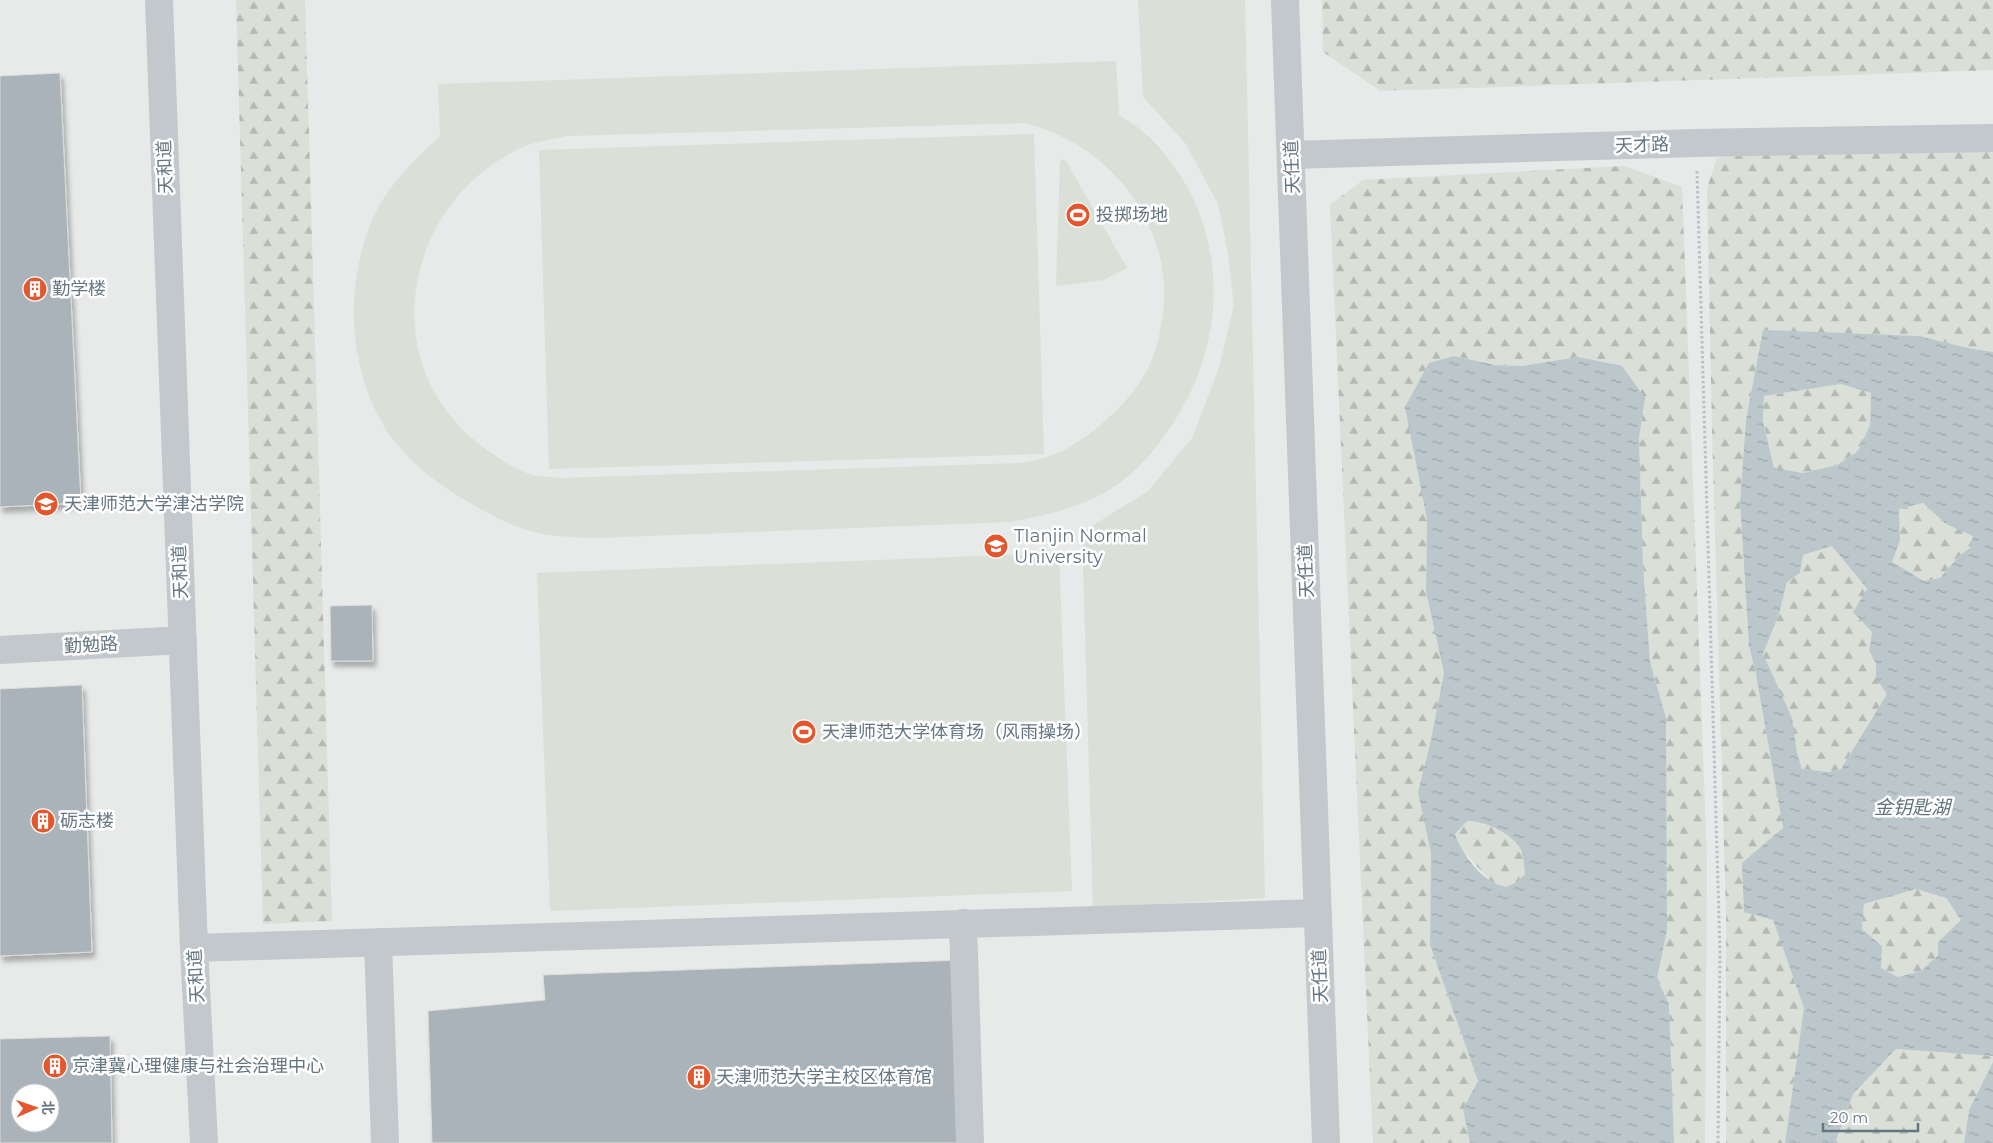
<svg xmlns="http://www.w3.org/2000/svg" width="1993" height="1143" font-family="Montserrat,'Noto Sans SC',sans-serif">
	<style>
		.built { fill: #e8e9e9; fill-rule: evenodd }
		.grass { fill: #dadfd7; fill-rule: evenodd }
		.forest { fill: url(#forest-firs) }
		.water { fill: url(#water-ripples); fill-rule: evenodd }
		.building { fill: #aab3b9; stroke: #dcdcda; fill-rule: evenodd; filter: url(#shadow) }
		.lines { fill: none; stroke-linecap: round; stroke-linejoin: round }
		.path { stroke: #bbbfc2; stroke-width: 3; stroke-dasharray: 2.5 2.5; stroke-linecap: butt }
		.minor { stroke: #c3c8cc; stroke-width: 28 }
		.labels { text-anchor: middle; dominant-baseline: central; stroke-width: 5; stroke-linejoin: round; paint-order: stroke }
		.street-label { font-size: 18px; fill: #657683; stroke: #fff }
		.poi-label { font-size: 18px; fill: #657683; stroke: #fff; text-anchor: start }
		.water-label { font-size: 19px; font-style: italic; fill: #60757c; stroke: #fff }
	</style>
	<defs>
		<pattern id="forest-firs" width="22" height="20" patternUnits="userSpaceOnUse" patternTransform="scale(1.25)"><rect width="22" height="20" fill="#dadfd7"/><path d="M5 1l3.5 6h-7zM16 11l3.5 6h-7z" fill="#b4b9b4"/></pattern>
		<pattern id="water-ripples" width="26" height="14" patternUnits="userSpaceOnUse" patternTransform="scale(1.25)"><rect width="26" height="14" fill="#bbc7cb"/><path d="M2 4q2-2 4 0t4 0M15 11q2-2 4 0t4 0" fill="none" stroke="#9ca6aa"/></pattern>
		<filter id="shadow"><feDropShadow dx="3" dy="5.5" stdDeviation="2.5" flood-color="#0004"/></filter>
	</defs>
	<rect width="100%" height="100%" fill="#fafaf8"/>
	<path class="built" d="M0,0H1993V1143H0ZM20,1093H50V1123H20Z"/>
	<path class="grass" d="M1138,0H1245L1265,898L1093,908L1082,532L1148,491L1192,438L1219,368L1234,305L1228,253L1218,204L1186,144L1143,97Z
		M1116,61L1119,115C1126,120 1134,124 1141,130C1159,144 1174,165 1186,185C1229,262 1220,353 1172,425C1158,446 1142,466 1122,481C1089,506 1049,515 1010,522L596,538C580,537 563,537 547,535C516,530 487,513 460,497C435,482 410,462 392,438C387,433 384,425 380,419C347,359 346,280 373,218C388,185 414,160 440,136L438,84ZM1024,123C1112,144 1177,228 1162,320C1159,340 1154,360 1143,377C1133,394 1120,407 1106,420C1079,444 1056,458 1020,463L560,478C553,477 545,477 537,476C519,473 493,455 478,443C376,363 403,210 513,152C530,142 549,140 568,136Z
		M1034,134L1044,454L549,469L539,150Z
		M1063,159L1066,161L1127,268L1104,280L1056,286L1060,162Z
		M1059,553L1072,891L550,911L537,573Z"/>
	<path class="forest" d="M236,0H305L332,921L263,924Z
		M1322,0H1993V70L1381,91L1323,52Z
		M1993,147V352L1973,349L1918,336L1763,331L1746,420L1740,502L1749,646L1756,674L1783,829L1773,920L1804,1008L1785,1143H1726V914L1712,430L1707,188L1717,158L1749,153Z
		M1624,166L1682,187L1707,862L1705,1143H1674L1669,1004L1657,979L1667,930L1666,718L1650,662L1643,566L1639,438L1645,398L1578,357L1523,366L1495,365L1454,356L1427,519L1426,592L1444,673L1430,744L1418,792L1431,853L1430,945L1478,1081L1463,1109L1470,1143H1373L1330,205L1363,180Z
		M1841,384L1871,393L1870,425L1858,451L1837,465L1803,473L1774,468L1763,421L1764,396Z
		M1923,503L1946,524L1973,536L1971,548L1959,556L1940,578L1924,581L1891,562L1900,540L1899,509Z
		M1832,546L1867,590L1854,612L1872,632L1869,652L1876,663V678L1887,694L1841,769L1829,772L1802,769L1763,654L1779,614L1787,582L1800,573L1803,555Z
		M1467,821C1485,822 1512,833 1521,850C1524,857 1524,867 1525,874L1517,882L1506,887L1490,881L1460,847L1455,834Z
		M1916,889L1946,898L1961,920L1938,942V955L1921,971L1898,977L1881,968L1882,946L1862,929L1864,904Z
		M1896,1049L1993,1056V1062L1969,1110L1964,1143H1835L1853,1094Z"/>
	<path class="water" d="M1763,330L1918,336L1973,349L1993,352V1056L1896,1049L1853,1094L1835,1143H1785L1804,1008L1773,920L1744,912L1742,863L1783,828L1756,674L1749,646L1740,502L1746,420ZM1841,384L1871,393L1870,425L1858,451L1837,465L1803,473L1774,468L1763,421L1764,396ZM1923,503L1946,524L1973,536L1970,548L1959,556L1940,578L1924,581L1892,562L1900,540L1899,509ZM1832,546L1867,589L1853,612L1872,632L1869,651L1876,663V678L1887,694L1841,769L1829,772L1802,769L1797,753L1792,718L1763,654L1779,614L1787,582L1800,573L1803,555ZM1916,889L1946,898L1961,920L1938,942V955L1921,971L1898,977L1881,968L1882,946L1862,929L1864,904Z
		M1454,356L1495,365L1523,366L1578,357L1622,366L1645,398L1639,438L1643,566L1650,662L1666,718L1667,930L1657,979L1669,1004L1674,1143H1470L1463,1109L1478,1081L1430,945L1431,853L1418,792L1430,744L1444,673L1426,592L1427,519L1405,407L1429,363ZM1467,821C1485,821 1512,833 1521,850C1524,856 1524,867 1525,874L1517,882L1506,887C1501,885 1495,884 1491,881C1476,873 1460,849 1455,834Z
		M1993,1062V1143H1964L1969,1110Z"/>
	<path class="building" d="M60,73L81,503L0,507V76Z
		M372,605L373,661H331L330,606Z
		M82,685L92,952L0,956V689Z
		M964,960L970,1143H432L428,1011L545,1000L543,975Z
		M110,1036L112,1143H0V1039ZM20,1093H50V1123H20Z"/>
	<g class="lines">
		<path class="path" d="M1697,171L1720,953L1718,1143"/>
		<path class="minor" d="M159,0L194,948L204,1143
			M1285,0L1326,1143
			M1291,155L1696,143L1993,138
			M0,650L183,640
			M963,923L970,1143
			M378,942L385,1143
			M194,948L1318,913"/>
	</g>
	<defs>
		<symbol id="stadium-disc" viewBox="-11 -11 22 22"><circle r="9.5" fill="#e4572e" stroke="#fff"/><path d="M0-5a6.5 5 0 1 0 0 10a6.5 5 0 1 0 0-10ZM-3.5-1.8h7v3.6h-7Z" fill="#fff"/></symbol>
		<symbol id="building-disc" viewBox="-11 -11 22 22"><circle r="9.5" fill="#e4572e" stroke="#fff"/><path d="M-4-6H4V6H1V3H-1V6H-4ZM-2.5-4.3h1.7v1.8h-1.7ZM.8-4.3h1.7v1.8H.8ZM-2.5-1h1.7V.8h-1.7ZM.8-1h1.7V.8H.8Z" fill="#fff"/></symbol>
		<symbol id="university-disc" viewBox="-11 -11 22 22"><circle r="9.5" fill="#e4572e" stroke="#fff"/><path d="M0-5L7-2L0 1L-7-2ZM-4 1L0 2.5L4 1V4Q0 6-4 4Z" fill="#fff"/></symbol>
	</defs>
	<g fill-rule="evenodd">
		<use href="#stadium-disc" x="1064" y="201" width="28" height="28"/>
		<use href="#building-disc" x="21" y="275" width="28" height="28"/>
		<use href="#university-disc" x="32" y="490" width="28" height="28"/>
		<use href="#university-disc" x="982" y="532" width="28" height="28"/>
		<use href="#stadium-disc" x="790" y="718" width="28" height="28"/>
		<use href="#building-disc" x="29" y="807" width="28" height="28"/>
		<use href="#building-disc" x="41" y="1052" width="28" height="28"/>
		<use href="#building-disc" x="685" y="1063" width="28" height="28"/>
	</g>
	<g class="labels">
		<g class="street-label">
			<text transform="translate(1642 145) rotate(-2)">天才路</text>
			<text transform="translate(165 167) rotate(-92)">天和道</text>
			<text transform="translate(1292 167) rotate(-92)">天任道</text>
			<text transform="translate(1306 571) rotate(-92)">天任道</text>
			<text transform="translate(180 572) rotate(-92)">天和道</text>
			<text transform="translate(91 645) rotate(-3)">勤勉路</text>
			<text transform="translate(196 976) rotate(-93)">天和道</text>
			<text transform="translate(1320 976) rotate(-92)">天任道</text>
		</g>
		<g class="poi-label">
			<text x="1096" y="215">投掷场地</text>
			<text x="52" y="289">勤学楼</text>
			<text x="64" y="504">天津师范大学津沽学院</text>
			<text x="1014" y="536">TIanjin Normal<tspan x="1014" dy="21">University</tspan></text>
			<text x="822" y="732">天津师范大学体育场（风雨操场）</text>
			<text x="60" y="821">砺志楼</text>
			<text x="72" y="1066">京津冀心理健康与社会治理中心</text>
			<text x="716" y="1077">天津师范大学主校区体育馆</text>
		</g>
		<g class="water-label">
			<text x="1912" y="807">金钥匙湖</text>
		</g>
	</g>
	<g transform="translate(35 1108) rotate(88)"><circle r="24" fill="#ffffff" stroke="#c1c8cd"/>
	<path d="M0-4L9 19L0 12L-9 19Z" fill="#e4572e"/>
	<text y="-8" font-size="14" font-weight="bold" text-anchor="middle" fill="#657683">北</text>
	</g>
	<path d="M1823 1123v8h95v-8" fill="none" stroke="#657683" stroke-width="2.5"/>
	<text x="1830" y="1123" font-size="15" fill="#657683" stroke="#ffffff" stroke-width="4" paint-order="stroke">20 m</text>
</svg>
